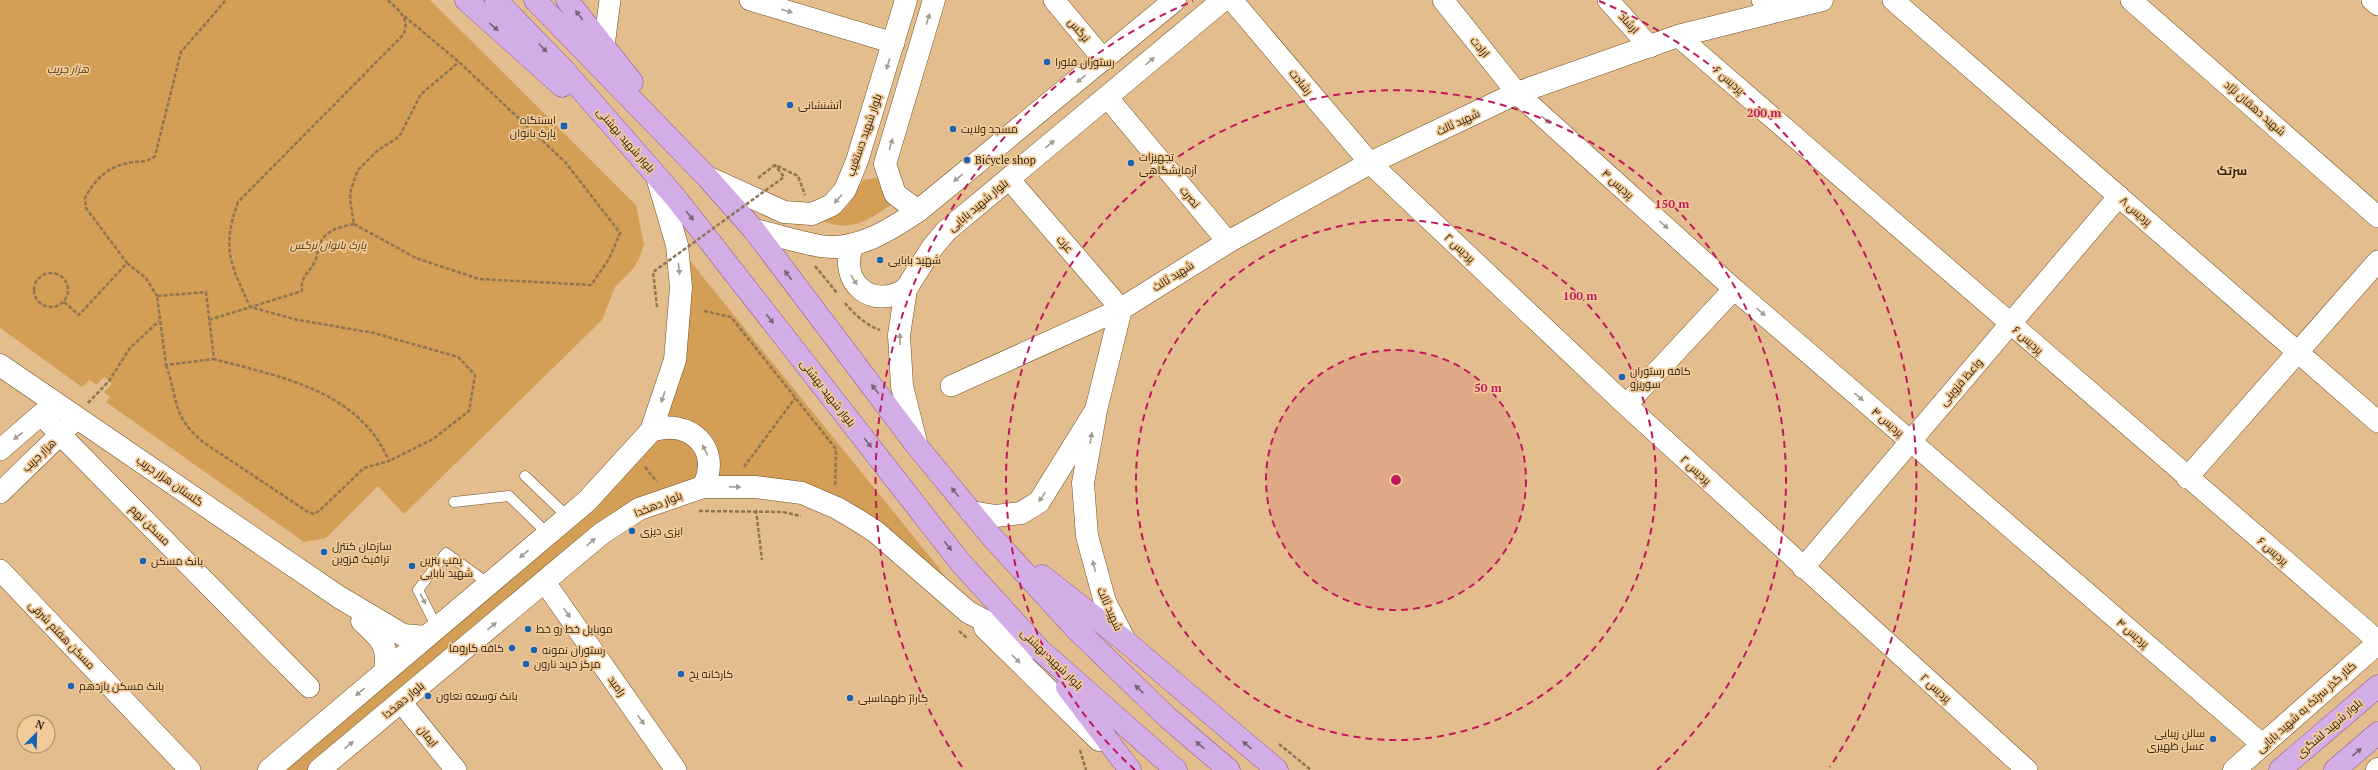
<svg xmlns="http://www.w3.org/2000/svg" width="2378" height="770" font-family="'PT Serif',Cairo,serif">
	<style>
		.green { fill: #d39e55 }
		.lines { fill: none; stroke-linecap: round; stroke-linejoin: round }
		.lane-casing { stroke: #715021; stroke-width: 11 }
		.street-casing { stroke: #715021; stroke-width: 22 }
		.secondary-casing { stroke: #715021; stroke-width: 23 }
		.primary-casing { stroke: #875a90; stroke-width: 23 }
		.path { stroke: #8f7552; stroke-width: 2.5; stroke-dasharray: 4 2; stroke-linecap: butt }
		.lane { stroke: #fff; stroke-width: 10 }
		.street { stroke: #fff; stroke-width: 21 }
		.secondary { stroke: #fff; stroke-width: 22 }
		.primary { stroke: #d3ade6; stroke-width: 22 }
		.path-bridge { stroke: #8f7552; stroke-width: 2.5; stroke-dasharray: 4 2; stroke-linecap: butt }
		.oneway { fill: #a39c93 }
		.oneway2 { fill: #7a6270 }
		.ring { fill: none; stroke: #c2185b; stroke-width: 2; stroke-dasharray: 7 5 }
		.poi-dot { fill: #1664b3; stroke: #f1ca99; stroke-width: 1.5 }
		.labels { text-anchor: middle; dominant-baseline: central; stroke-width: 3.5; stroke-linejoin: round; paint-order: stroke }
		.street-label { font-size: 11px; fill: #322410; stroke: #f1ca99 }
		.poi-label { font-size: 11px; fill: #322410; stroke: #f1ca99; text-anchor: start }
		.park-label { font-size: 11px; font-style: italic; fill: #513813; stroke: #f1ca99 }
		.neighbourhood-label { font-size: 12px; font-weight: bold; fill: #322410; stroke: #f1ca99 }
		.centre { fill: #c2185b; stroke: #f1ca99; stroke-width: 2 }
		.ring-label { font-size: 12px; text-anchor: middle; font-weight: bold; fill: #c2185b; stroke: #f1ca99; stroke-width: 3.5; stroke-linejoin: round; paint-order: stroke }
	</style>
	<rect width="100%" height="100%" fill="#e3bd8d"/>
	<path class="green" d="M0,0H430L636,205L644,244L640,257L633,269L615,287L602,320L404,514L378,486L326,538L304,542L106,402L110,397L104,392L112,384L104,377L96,385L90,380L82,387L0,328Z
		M878,178L894,203C869,219 853,233 822,221L848,206L863,180Z
		M677,245L939,568L968,612L876,532L755,487L639,509L319,770H270L637,446L675,360Z"/>
	<g class="lines">
		<defs>
			<path id="lane" d="M525,476L568,517
				M454,502L509,496L548,534
				M437,628L418,590L446,553L489,584"/>
			<path id="street" d="M750,0L894,43
				M1054,0L1104,60
				M1232,0L1370,163L1626,405L2027,770
				M1443,0L1517,93L1734,289L2263,745
				M1608,0L1650,47
				M1762,0L1772,12
				M1893,0L2378,422
				M2131,0L2378,217
				M2372,0L2378,5
				M1678,36L2378,641
				M604,46L610,0
				M1107,97L1228,242
				M951,386L1121,309L1009,179
				M1626,405L1734,289
				M41,415L309,687
				M0,450L52,405
				M2187,478L2378,261
				M0,493L70,425
				M1803,568L2119,196
				M0,570L190,770
				M544,581L676,770
				M401,702L456,770"/>
			<path id="secondary" d="M707,177L784,212L812,214L832,205L845,190L857,161L906,0
				M918,211L895,194L885,164L934,0
				M754,230C776,235 798,242 820,246C856,252 890,230 918,211L1175,0
				M853,244C837,282 872,311 906,289
				M0,365L339,597L403,635L426,637
				M1096,410L1121,309L1228,242L1370,163L1517,93L1678,36L1822,0
				M651,431C689,417 723,449 703,487
				M917,446L902,386L899,335L906,289L932,248L946,231L1223,0
				M971,512L996,516L1021,513L1039,502L1096,410L1083,483L1087,536L1105,602L1125,641
				M362,621C381,639 389,644 385,672
				M985,628L1099,740
				M269,770L587,501L651,431L675,360L681,287L677,245L657,177
				M319,770L601,534L639,509L703,487H755L802,493L837,508L859,521L876,532L968,612L1038,649
				M2234,770L2378,643
				M2377,770L2378,769"/>
			<path id="primary" d="M466,0L562,86
				M496,0L564,70L675,197L960,562L1039,649L1176,770
				M535,0L707,177L754,230L917,446L991,536L1076,629L1167,717L1229,770
				M567,0L632,82
				M1042,576L1125,641L1277,770
				M1067,687L1130,770
				M2280,770L2378,686
				M2335,770L2378,733"/>
		</defs>
		<use href="#lane" class="lane-casing"/>
		<use href="#street" class="street-casing"/>
		<use href="#secondary" class="secondary-casing"/>
		<use href="#primary" class="primary-casing"/>
		<path class="path" d="M388,0C398,10 411,19 403,35L238,202C221,250 231,264 250,307L298,320L374,333L458,357L475,375L469,411L433,439L389,461
			M758,178L775,165L798,176L805,195
			M354,224L416,258L479,279L591,285L609,259L620,233L566,163L459,62L404,16
			M127,263L146,278L157,296
			M815,266L837,293
			M34 290a17 17 0 1 1 34 0a17 17 0 1 1-34 0Z
			M206,292L214,359L166,365L157,296Z
			M64,302L79,315L127,263L86,208L85,198C96,177 110,165 134,162C141,162 150,161 155,156L181,52L226,0
			M845,303C853,313 867,326 880,330
			M704,311L731,317L836,449L835,487
			M209,320L302,291C300,275 310,273 315,261C317,258 317,253 318,249C323,231 338,227 354,224L350,200L351,189L358,170L378,150L399,137L421,94L459,62
			M166,365C179,401 171,415 203,442L308,512L314,514L319,511L364,468L389,461C359,390 280,377 214,359
			M88,403L109,381L130,348L159,321
			M645,467L657,482
			M744,467L795,398
			M756,510L762,560
			M699,511L783,512L801,516
			M959,631L967,638
			M1279,744L1311,770
			M1080,750L1086,770"/>
		<use href="#lane" class="lane"/>
		<use href="#street" class="street"/>
		<use href="#secondary" class="secondary"/>
		<use href="#primary" class="primary"/>
		<path class="path-bridge" d="M657,307L653,272L784,177L775,165"/>
	</g>
	<defs><path id="oneway-solid" d="M-6-.8H1V-3.2L6.5 0L1 3.2V.8H-6Z"/></defs>
	<g class="oneway">
		<use href="#oneway-solid" transform="translate(787 11) rotate(17)"/>
		<use href="#oneway-solid" transform="translate(928 19) rotate(-73)"/>
		<use href="#oneway-solid" transform="translate(1150 61) rotate(-40)"/>
		<use href="#oneway-solid" transform="translate(888 64) rotate(107)"/>
		<use href="#oneway-solid" transform="translate(1081 79) rotate(141)"/>
		<use href="#oneway-solid" transform="translate(1546 120) rotate(42)"/>
		<use href="#oneway-solid" transform="translate(891 144) rotate(-73)"/>
		<use href="#oneway-solid" transform="translate(1050 144) rotate(-40)"/>
		<use href="#oneway-solid" transform="translate(958 178) rotate(141)"/>
		<use href="#oneway-solid" transform="translate(838 199) rotate(130)"/>
		<use href="#oneway-solid" transform="translate(1664 225) rotate(42)"/>
		<use href="#oneway-solid" transform="translate(679 269) rotate(84)"/>
		<use href="#oneway-solid" transform="translate(854 280) rotate(58)"/>
		<use href="#oneway-solid" transform="translate(1761 312) rotate(41)"/>
		<use href="#oneway-solid" transform="translate(900 339) rotate(-91)"/>
		<use href="#oneway-solid" transform="translate(663 397) rotate(109)"/>
		<use href="#oneway-solid" transform="translate(1859 397) rotate(41)"/>
		<use href="#oneway-solid" transform="translate(18 436) rotate(142)"/>
		<use href="#oneway-solid" transform="translate(1091 438) rotate(-80)"/>
		<use href="#oneway-solid" transform="translate(705 450) rotate(-116)"/>
		<use href="#oneway-solid" transform="translate(735 487) rotate(1)"/>
		<use href="#oneway-solid" transform="translate(1042 497) rotate(123)"/>
		<use href="#oneway-solid" transform="translate(591 542) rotate(-40)"/>
		<use href="#oneway-solid" transform="translate(524 554) rotate(140)"/>
		<use href="#oneway-solid" transform="translate(1094 566) rotate(-104)"/>
		<use href="#oneway-solid" transform="translate(423 599) rotate(64)"/>
		<use href="#oneway-solid" transform="translate(567 613) rotate(55)"/>
		<use href="#oneway-solid" transform="translate(492 626) rotate(-40)"/>
		<use href="#oneway-solid" transform="translate(1016 659) rotate(44)"/>
		<use href="#oneway-solid" transform="translate(360 692) rotate(140)"/>
		<use href="#oneway-solid" transform="translate(641 720) rotate(55)"/>
		<use href="#oneway-solid" transform="translate(349 745) rotate(-40)"/>
	</g>
	<g class="oneway2">
		<use href="#oneway-solid" transform="translate(579 15) rotate(-128)"/>
		<use href="#oneway-solid" transform="translate(494 27) rotate(41)"/>
		<use href="#oneway-solid" transform="translate(543 48) rotate(46)"/>
		<use href="#oneway-solid" transform="translate(690 216) rotate(52)"/>
		<use href="#oneway-solid" transform="translate(788 275) rotate(-127)"/>
		<use href="#oneway-solid" transform="translate(770 319) rotate(52)"/>
		<use href="#oneway-solid" transform="translate(875 389) rotate(-127)"/>
		<use href="#oneway-solid" transform="translate(868 443) rotate(52)"/>
		<use href="#oneway-solid" transform="translate(955 492) rotate(-129)"/>
		<use href="#oneway-solid" transform="translate(948 546) rotate(52)"/>
		<use href="#oneway-solid" transform="translate(1139 689) rotate(-136)"/>
		<use href="#oneway-solid" transform="translate(1200 745) rotate(-140)"/>
		<use href="#oneway-solid" transform="translate(1247 745) rotate(-140)"/>
		<use href="#oneway-solid" transform="translate(2357 752) rotate(-41)"/>
	</g>
	<circle cx="1396" cy="480" r="130" fill="#c2185b" fill-opacity=".12"/>
	<g class="ring">
		<circle cx="1396" cy="480" r="130"/>
		<circle cx="1396" cy="480" r="260"/>
		<path d="M1135 770A390 390 0 1 1 1657 770"/>
		<path d="M962 767A520 520 0 0 1 1193 1M1599 1A520 520 0 0 1 1830 767"/>
	</g>
	<g class="poi-dot">
		<circle cx="1047" cy="62" r="4"/>
		<circle cx="790" cy="105" r="4"/>
		<rect x="560" y="122" width="8" height="8" rx="2"/>
		<circle cx="953" cy="129" r="4"/>
		<circle cx="967" cy="160" r="4"/>
		<circle cx="1131" cy="163" r="4"/>
		<circle cx="880" cy="260" r="4"/>
		<circle cx="1622" cy="377" r="4"/>
		<circle cx="632" cy="531" r="4"/>
		<circle cx="324" cy="552" r="4"/>
		<circle cx="143" cy="561" r="4"/>
		<circle cx="412" cy="566" r="4"/>
		<circle cx="528" cy="629" r="4"/>
		<circle cx="512" cy="648" r="4"/>
		<circle cx="534" cy="650" r="4"/>
		<circle cx="526" cy="664" r="4"/>
		<circle cx="681" cy="674" r="4"/>
		<circle cx="71" cy="686" r="4"/>
		<circle cx="428" cy="696" r="4"/>
		<circle cx="850" cy="698" r="4"/>
		<circle cx="2213" cy="739" r="4"/>
	</g>
	<g class="labels">
		<g class="street-label">
			<text transform="translate(1629 23) rotate(48)">ارشاد</text>
			<text transform="translate(1079 30) rotate(50)">نرگس</text>
			<text transform="translate(1480 47) rotate(51)">ارادت</text>
			<text transform="translate(1729 80) rotate(41)">پردیس ۶</text>
			<text transform="translate(1301 82) rotate(50)">رشادت</text>
			<text transform="translate(2255 108) rotate(41)">شهید دهقان نژاد</text>
			<text transform="translate(1458 122) rotate(-25)">شهید ثالث</text>
			<text transform="translate(864 135) rotate(-71)">بلوار شهید دستغیب</text>
			<text transform="translate(626 140) rotate(49)">بلوار شهید بهشتی</text>
			<text transform="translate(1618 184) rotate(42)">پردیس ۴</text>
			<text transform="translate(1190 197) rotate(50)">نصرت</text>
			<text transform="translate(978 205) rotate(-40)">بلوار شهید بابایی</text>
			<text transform="translate(2136 211) rotate(41)">پردیس ۸</text>
			<text transform="translate(1065 244) rotate(49)">عزت</text>
			<text transform="translate(1460 248) rotate(43)">پردیس ۲</text>
			<text transform="translate(1173 276) rotate(-32)">شهید ثالث</text>
			<text transform="translate(2028 340) rotate(41)">پردیس ۶</text>
			<text transform="translate(1961 382) rotate(-49)">واعظ قزوینی</text>
			<text transform="translate(828 393) rotate(52)">بلوار شهید بهشتی</text>
			<text transform="translate(1888 422) rotate(41)">پردیس ۴</text>
			<text transform="translate(39 455) rotate(-44)">هزار جریب</text>
			<text transform="translate(1696 470) rotate(43)">پردیس ۲</text>
			<text transform="translate(170 481) rotate(35)">گلستان هزار جریب</text>
			<text transform="translate(658 504) rotate(-22)">بلوار دهخدا</text>
			<text transform="translate(150 525) rotate(45)">مسکن نهم</text>
			<text transform="translate(2273 551) rotate(41)">پردیس ۶</text>
			<text transform="translate(1110 609) rotate(66)">شهید ثالث</text>
			<text transform="translate(2133 633) rotate(41)">پردیس ۴</text>
			<text transform="translate(62 635) rotate(46)">مسکن هفتم شرقی</text>
			<text transform="translate(1052 659) rotate(44)">بلوار شهید بهشتی</text>
			<text transform="translate(617 686) rotate(55)">رامبد</text>
			<text transform="translate(1936 688) rotate(42)">پردیس ۲</text>
			<text transform="translate(403 700) rotate(-40)">بلوار دهخدا</text>
			<text transform="translate(2306 707) rotate(-42)">کنار گذر سرتک به شهید بابایی</text>
			<text transform="translate(2329 728) rotate(-41)">بلوار شهید لشگری</text>
			<text transform="translate(428 736) rotate(51)">ایمان</text>
		</g>
		<g class="poi-label">
			<text x="1055" y="62">رستوران فلورا</text>
			<text x="798" y="105">آتشنشانی</text>
			<text x="556" y="120" text-anchor="end">ایستگاه<tspan x="556" dy="13">پارک بانوان</tspan></text>
			<text x="961" y="129">مسجد ولایت</text>
			<text x="1139" y="157">تجهیزات<tspan x="1139" dy="13">آزمایشگاهی</tspan></text>
			<text x="975" y="160">Bicycle shop</text>
			<text x="888" y="260">شهید بابایی</text>
			<text x="1630" y="371">کافه رستوران<tspan x="1630" dy="13">سوریزو</tspan></text>
			<text x="640" y="531">ایزی دیزی</text>
			<text x="332" y="546">سازمان کنترل<tspan x="332" dy="13">ترافیک قزوین</tspan></text>
			<text x="420" y="560">پمپ بنزین<tspan x="420" dy="13">شهید بابایی</tspan></text>
			<text x="151" y="561">بانک مسکن</text>
			<text x="536" y="629">موبایل خط رو خط</text>
			<text x="504" y="648" text-anchor="end">کافه کاروما</text>
			<text x="542" y="650">رستوران نمونه</text>
			<text x="534" y="664">مرکز خرید نارون</text>
			<text x="689" y="674">کارخانه یخ</text>
			<text x="79" y="686">بانک مسکن یازدهم</text>
			<text x="436" y="696">بانک توسعه تعاون</text>
			<text x="858" y="698">گاراژ طهماسبی</text>
			<text x="2205" y="733" text-anchor="end">سالن زیبایی<tspan x="2205" dy="13">عسل ظهیری</tspan></text>
		</g>
		<g class="park-label">
			<text x="68" y="69">هزار جریب</text>
			<text x="328" y="245">پارک بانوان نرگس</text>
		</g>
		<g class="neighbourhood-label">
			<text x="2232" y="170">سرتک</text>
		</g>
	</g>
	<circle cx="1396" cy="480" r="6" class="centre"/>
	<g class="ring-label">
		<text x="1764" y="117">200 m</text>
		<text x="1672" y="208">150 m</text>
		<text x="1580" y="300">100 m</text>
		<text x="1488" y="392">50 m</text>
	</g>
	<g transform="translate(36 734) rotate(23)"><circle r="19" fill="#f1ca99" stroke="#a58862"/>
	<path d="M0-3L7 15L0 10L-7 15Z" fill="#1664b3"/>
	<text y="-6" font-size="11" font-weight="bold" text-anchor="middle" fill="#322410">N</text>
	</g>
</svg>
